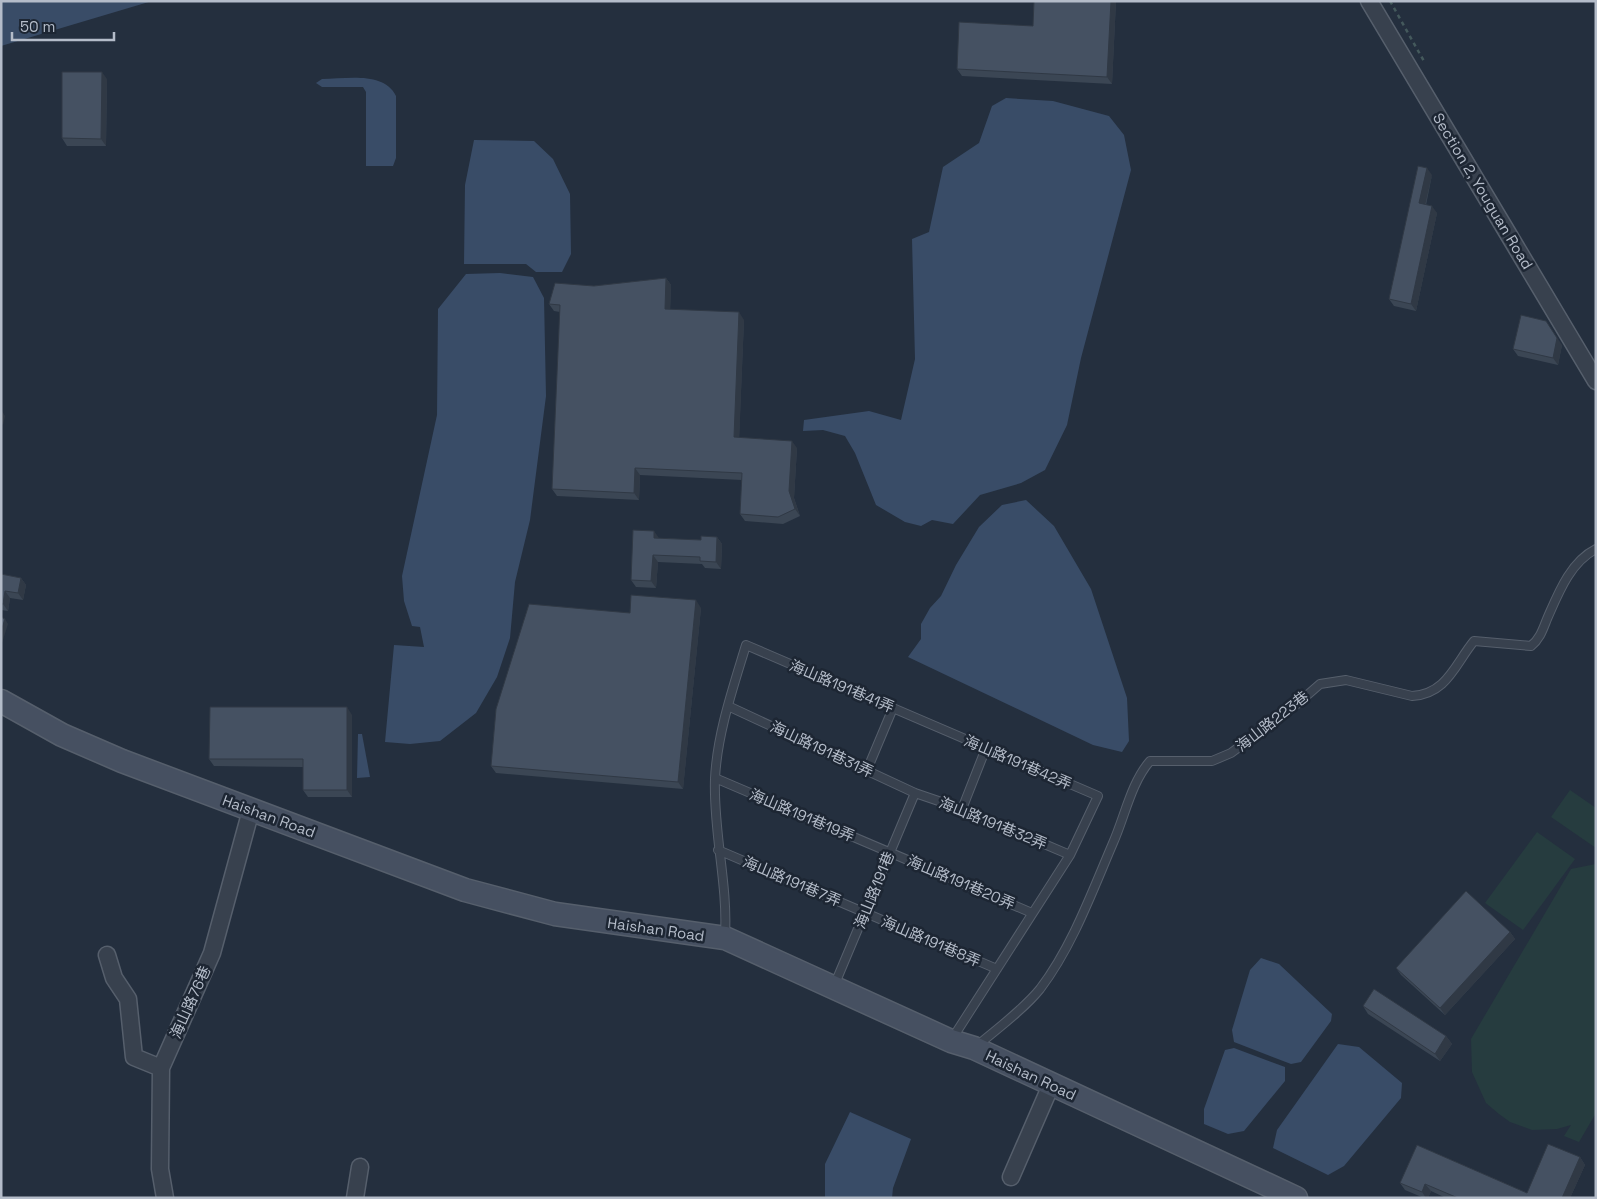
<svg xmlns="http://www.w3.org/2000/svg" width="1597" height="1199" font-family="'Space Grotesk','Noto Sans TC',sans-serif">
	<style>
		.green { fill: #263c3f }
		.water { fill: #394c67 }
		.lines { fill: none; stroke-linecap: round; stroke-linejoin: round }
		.lane-casing { stroke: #565f6c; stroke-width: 10 }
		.street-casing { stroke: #565f6c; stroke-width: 19 }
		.secondary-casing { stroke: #565f6c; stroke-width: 25 }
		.path { stroke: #44595c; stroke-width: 2.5; stroke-dasharray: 4 4; stroke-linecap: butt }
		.lane { stroke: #38414e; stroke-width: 8 }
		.street { stroke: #38414e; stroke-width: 16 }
		.secondary { stroke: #465061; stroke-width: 22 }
		.wall { fill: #3b4654 }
		.shaded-wall { fill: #303945 }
		.building { fill: #455162; stroke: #303945 }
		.labels { text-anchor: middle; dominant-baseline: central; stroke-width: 5; stroke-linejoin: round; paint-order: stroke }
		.street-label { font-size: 15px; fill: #b4bcc9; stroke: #1d2633 }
	</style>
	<rect width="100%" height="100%" fill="#242f3e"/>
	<path class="green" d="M1570,790L1596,808V848L1551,817Z
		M1537,832L1575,859L1523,930L1485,903Z
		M1596,864V1113L1579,1142L1564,1136L1571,1125L1557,1129L1532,1130L1510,1122L1499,1114L1486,1103L1472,1072L1471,1039L1571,869Z"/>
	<path class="water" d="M1,1H152L1,46Z
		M322,79C346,79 384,71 396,96V158L393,166H366V92L363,87H322L316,83Z
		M1006,98L1053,101L1109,116L1124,135L1131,170L1081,358L1067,425L1045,470L1021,483L980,495L953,524L932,520L921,526L905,522L876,505L855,453L845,436L823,430L803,431L804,420L869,411L901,420L915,359L912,239L929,232L943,167L979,143L992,106Z
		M474,140L534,141L553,159L570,194L571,254L562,272H536L526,264H464L465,185Z
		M500,273L533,277L544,298L546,396L530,520L515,582L510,638L497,677L476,713L440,741L410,744L385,742L394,645L424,647L420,627L412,626L404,601L402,576L437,415L438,309L466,274Z
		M1026,500L1054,526L1091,589L1127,698L1129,741L1122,752L1093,745L908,657L921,639V624L930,608L941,596L956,565L979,527L1002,505Z
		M358,734H362L370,777L357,778Z
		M1261,958L1279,964L1332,1014L1331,1021L1301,1062L1291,1064L1234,1042L1232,1030L1250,970Z
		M1338,1044L1359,1047L1402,1083L1401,1098L1344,1166L1328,1175L1273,1148L1277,1130Z
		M1234,1048L1285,1067V1081L1244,1131L1228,1134L1204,1124V1109L1225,1050Z
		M850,1112L911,1139L893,1188L892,1198H825V1164Z"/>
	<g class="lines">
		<defs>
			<path id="lane" d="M728,706L915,793L962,809L1070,855
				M867,770L893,708
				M715,778L1032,913
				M962,809L986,748
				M718,850L997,969
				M725,935C728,884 713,831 715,779C717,734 733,688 746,645L1098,796L1070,855L952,1039
				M834,986L915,793
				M978,1045C998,1028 1023,1010 1040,989C1072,947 1092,892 1113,843C1125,816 1131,783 1150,761H1212L1231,753L1297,704L1320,684L1346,680L1412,696C1447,694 1455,664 1474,641L1531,646C1540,639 1543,629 1547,619C1558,594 1570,562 1596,549"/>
			<path id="street" d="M1369,1L1596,381
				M107,955L114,978L128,999L134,1057L161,1068
				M1011,1177L1051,1085
				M165,1198L160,1169L161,1068L212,953L251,810
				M355,1198L360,1167"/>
			<path id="secondary" d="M1,701L62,735L122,761L465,890L555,914L725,938L951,1041L974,1048L1296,1198"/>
		</defs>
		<use href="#lane" class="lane-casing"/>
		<use href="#street" class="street-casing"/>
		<use href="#secondary" class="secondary-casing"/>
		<path class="path" d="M1390,1L1425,63"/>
		<use href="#lane" class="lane"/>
		<use href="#street" class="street"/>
		<use href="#secondary" class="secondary"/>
	</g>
	<path class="wall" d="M1034,1H1116L1112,84L962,76L957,69L1033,26Z
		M107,79L106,146H67L62,138Z
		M1432,175L1426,205L1437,213L1416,311L1394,306L1389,299Z
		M666,278L671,285L670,310L744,320L739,438L797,448L794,498L800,516L783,524L745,521L740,514L742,480L640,475L639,500L557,496L552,489L560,312L554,311L549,304L594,286Z
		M1562,345L1558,365L1518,356L1513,349Z
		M717,537L722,544L721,569L705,568L702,564L658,562L656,588L636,587L631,580L659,538L701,540Z
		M1,574L21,578L26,585L23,600L10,598L8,611L1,610Z
		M701,608L683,789L496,773L491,766L630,613Z
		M352,715V797H308L303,790V767L214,766L209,759Z
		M1510,932L1515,939L1445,1015L1401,975L1396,968Z
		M1363,1006L1446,1036L1452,1044L1440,1061L1368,1014Z
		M1417,1145L1527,1193L1580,1157L1585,1165L1570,1198H1446L1431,1191L1428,1198H1424L1405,1190L1400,1183Z"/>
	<path class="shaded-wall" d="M1111,1H1116L1112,84L1107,77Z
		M102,72L107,79L106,146L101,139Z
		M1427,168L1432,175L1424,210L1419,203Z
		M1432,206L1437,213L1416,311L1411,304Z
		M666,278L671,285L670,317L665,309Z
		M739,312L744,320L739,444L734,437Z
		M1546,321L1562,345L1558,365L1553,358Z
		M2,411L5,416L3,425L1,422Z
		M792,441L797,448L794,498L800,516L795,509L789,491Z
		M635,468L640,475L639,500L634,493Z
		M654,531L659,538H654Z
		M717,537L722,544L721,569L716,562Z
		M653,555L658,562L656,588L651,581Z
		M21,578L26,585L23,600L18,593Z
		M5,591L10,598L8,611L3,604Z
		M696,600L701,608L683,789L678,782Z
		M5,619L8,624L1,646V631Z
		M347,707L352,715V797L347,790Z
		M1510,932L1515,939L1445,1015L1440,1008Z
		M1446,1036L1452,1044L1440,1061L1435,1054Z
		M1580,1157L1585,1165L1570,1198H1562Z
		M1425,1184L1431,1191L1428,1198H1426L1422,1192Z"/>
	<path class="building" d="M1034,1H1111L1107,77L957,69L959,22L1033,26Z
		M62,72H102L101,139L62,138Z
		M1418,166L1427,168L1419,203L1432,206L1411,304L1389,299Z
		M666,278L665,309L739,312L734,437L792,441L789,491L795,509L778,517L740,514L742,473L635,468L634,493L552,489L560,305L549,304L555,283L594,286Z
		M1521,315L1546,321L1557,338L1553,358L1513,349Z
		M633,530L654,531V538L701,540V536L717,537L716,562L700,561V557L653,555L651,581L631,580Z
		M1,574L21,578L18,593L5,591L3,604H1Z
		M631,595L696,600L678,782L491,766L496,709L529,604L630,613Z
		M1,617L5,619L1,631Z
		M210,707H347V790H303V759H209Z
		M1466,891L1510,932L1440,1008L1396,968Z
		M1374,989L1446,1036L1435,1054L1363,1006Z
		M1548,1144L1580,1157L1562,1198H1458L1425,1184L1422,1192L1400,1183L1417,1145L1527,1193Z"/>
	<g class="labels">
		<g class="street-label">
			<text transform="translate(1483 191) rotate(59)">Section 2, Youguan Road</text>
			<text transform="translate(842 686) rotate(23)">海山路191巷41弄</text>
			<text transform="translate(1272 721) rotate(-38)">海山路223巷</text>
			<text transform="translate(822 749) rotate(25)">海山路191巷31弄</text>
			<text transform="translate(1018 762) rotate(23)">海山路191巷42弄</text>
			<text transform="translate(802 815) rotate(23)">海山路191巷19弄</text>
			<text transform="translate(269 816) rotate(20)">Haishan Road</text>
			<text transform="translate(993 823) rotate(22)">海山路191巷32弄</text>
			<text transform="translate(792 881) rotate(23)">海山路191巷7弄</text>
			<text transform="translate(961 882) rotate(23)">海山路191巷20弄</text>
			<text transform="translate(874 890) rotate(-68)">海山路191巷</text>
			<text transform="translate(656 929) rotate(8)">Haishan Road</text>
			<text transform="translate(931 941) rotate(23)">海山路191巷8弄</text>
			<text transform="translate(190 1002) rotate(-66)">海山路76巷</text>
			<text transform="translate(1031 1075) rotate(25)">Haishan Road</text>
		</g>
	</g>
	<rect width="1597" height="1199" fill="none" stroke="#b4bcc9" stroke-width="5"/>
	<path d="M12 32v8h102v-8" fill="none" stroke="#b4bcc9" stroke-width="2.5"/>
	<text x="20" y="32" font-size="15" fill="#b4bcc9" stroke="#1d2633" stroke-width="4" paint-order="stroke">50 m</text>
</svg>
